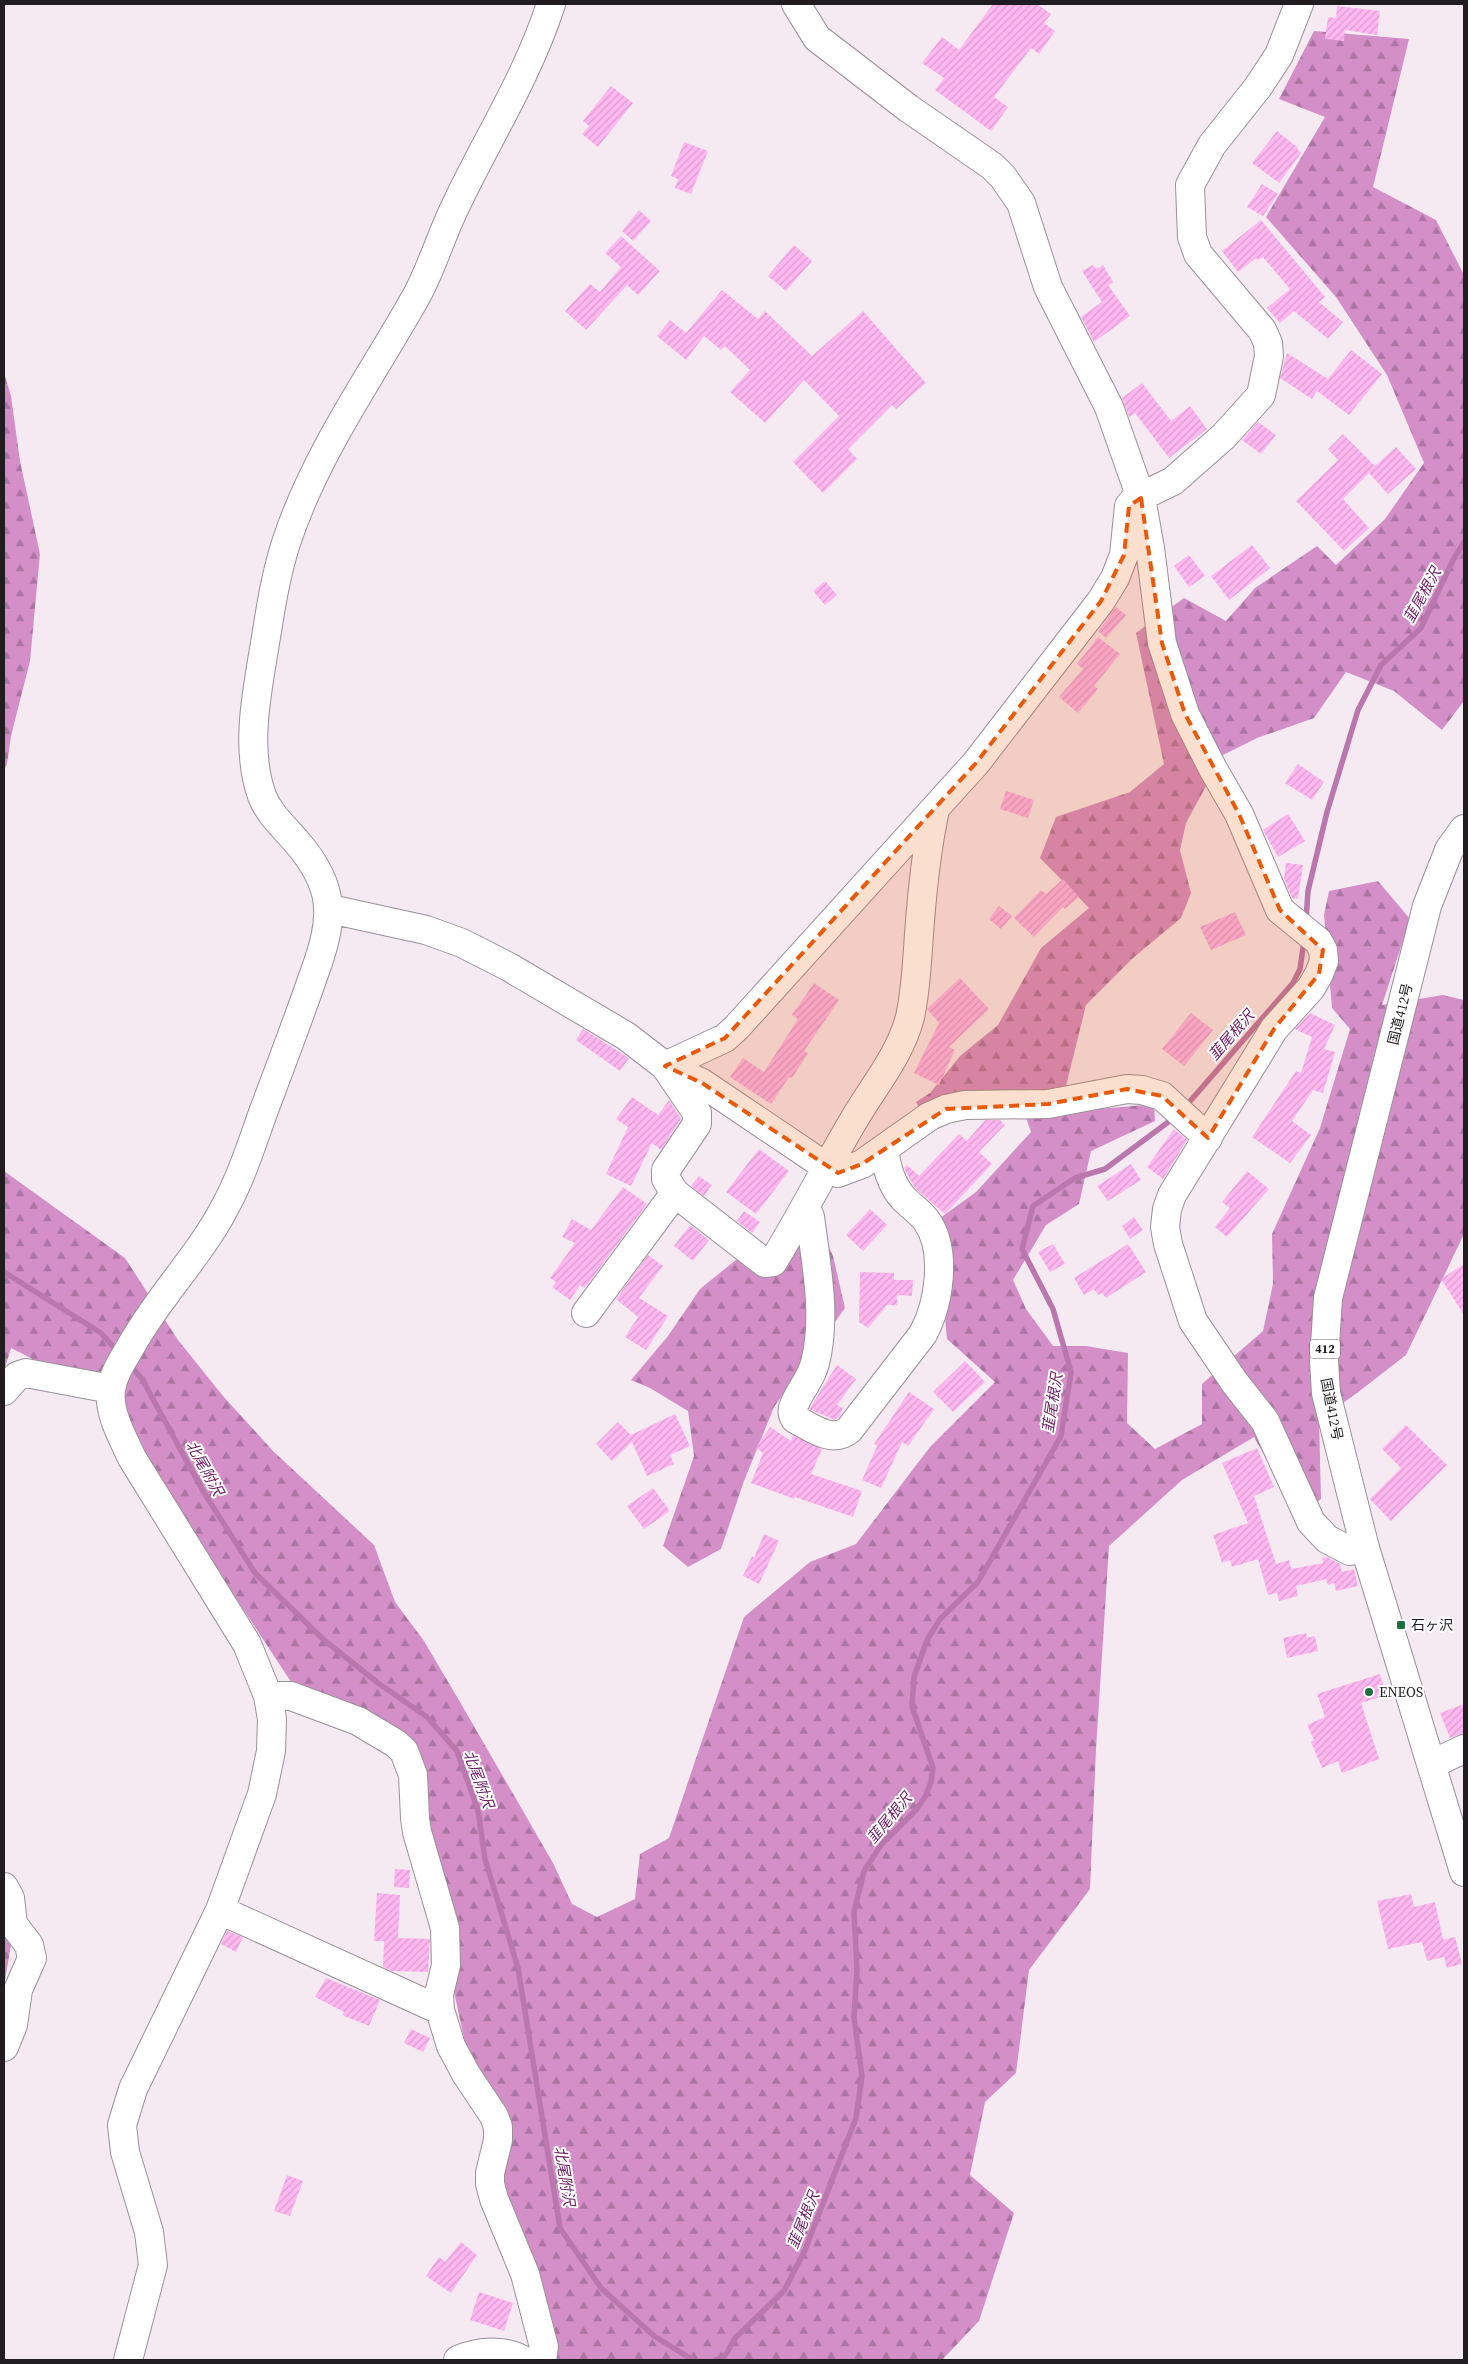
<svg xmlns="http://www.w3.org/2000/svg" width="1468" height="2364" font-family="'Source Serif 4','Noto Sans JP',serif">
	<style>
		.forest { fill: url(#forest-firs) }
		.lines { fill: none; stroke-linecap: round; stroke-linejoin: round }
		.stream { stroke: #b977ad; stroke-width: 5.5 }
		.building { fill: url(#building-hatch) }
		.minor-casing { stroke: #9a9098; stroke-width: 30 }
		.highway-casing { stroke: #9a9098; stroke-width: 30 }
		.minor { stroke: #fff; stroke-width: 28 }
		.highway { stroke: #fff; stroke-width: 28 }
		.marked { fill: #e8590c; fill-opacity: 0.2; stroke: #e8590c; stroke-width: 4; stroke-dasharray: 10 6; stroke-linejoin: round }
		.poi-dot { fill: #1d6f40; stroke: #fff; stroke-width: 2 }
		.labels { text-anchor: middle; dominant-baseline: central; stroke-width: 4; stroke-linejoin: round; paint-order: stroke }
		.shield { fill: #fff; stroke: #636062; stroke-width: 1 }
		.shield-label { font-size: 12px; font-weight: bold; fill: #201c1f }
		.street-label { font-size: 14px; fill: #201c1f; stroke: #fff }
		.poi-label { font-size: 14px; fill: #201c1f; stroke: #fff; text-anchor: start }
		.water-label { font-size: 15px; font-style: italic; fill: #702066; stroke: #fff }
	</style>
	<defs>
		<pattern id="forest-firs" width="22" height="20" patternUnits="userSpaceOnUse" patternTransform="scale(1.25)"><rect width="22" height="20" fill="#d48fc8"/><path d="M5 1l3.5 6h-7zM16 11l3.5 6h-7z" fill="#ac74a2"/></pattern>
		<pattern id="building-hatch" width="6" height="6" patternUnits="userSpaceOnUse" patternTransform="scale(1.25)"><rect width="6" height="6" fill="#feb7f0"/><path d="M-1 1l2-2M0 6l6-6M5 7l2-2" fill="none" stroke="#d99dcd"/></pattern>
	</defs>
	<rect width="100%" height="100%" fill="#f5eaf2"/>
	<path class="forest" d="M1314,31L1409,39L1373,187L1436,220L1464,275V701L1442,730L1394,691L1346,672L1314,718L1257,738L1223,755L1186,823L1180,850L1191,893L1181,918L1133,958L1086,1005L1066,1086L1090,1110L1154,1104L1155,1121L1091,1151L1079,1204L1046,1225L1013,1280L1026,1309L1053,1346H1086L1128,1353L1127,1423L1155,1449L1202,1424V1384L1263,1331L1273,1284L1272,1234L1320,1128L1350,1029L1332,1008L1324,915L1329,891L1378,881L1410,919L1382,1005L1443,995L1464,1000V1234L1406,1355L1357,1393L1319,1420L1321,1499L1298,1516L1254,1437L1182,1480L1109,1546L1096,1749L1090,1889L1029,1970L1016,2073L985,2102L970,2175L1014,2213L979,2321L942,2360H558L553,2349L491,2163L404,1760L297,1691L102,1394L11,1348L4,1371V1171L125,1258L178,1340L223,1396L273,1451L374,1545L395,1602L424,1641L460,1702L553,1863L572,1904L597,1917L635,1899L640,1854L669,1838L744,1617L810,1562L856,1544L930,1447L995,1382L947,1339L936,1221L976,1192L1031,1132L1018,1095L920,1109L916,1102L930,1093L960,1056L998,1025L1041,948L1089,908L1040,858L1056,817L1130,792L1164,764L1136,633L1184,598L1226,621L1255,588L1317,546L1336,565L1385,519L1424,463L1387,375L1336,297L1266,217L1325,117L1279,99Z
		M4,373L11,396L20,461L40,554L30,661L11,736L7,764L4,770Z
		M822,1231L833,1256L845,1308L774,1407L744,1481L721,1549L688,1567L663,1546L694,1456L688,1411L650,1388L631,1380L668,1336L700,1289L737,1259Z
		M4,1927L12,1939L4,1986Z"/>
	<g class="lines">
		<path class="stream" d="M1306,920L1308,891L1327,812L1358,710L1381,665L1421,628L1453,560L1464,542
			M1185,1107L1293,983L1300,969L1304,941
			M4,1272L101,1333L118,1352
			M129,1364L142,1379L203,1491L255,1573L324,1640L378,1683L427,1717L457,1751L478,1810L485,1859L518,1968L560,2228L601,2288L654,2336L693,2360
			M715,2360L725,2356L735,2338L784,2291L805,2250L856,2118L862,2076L854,2017L857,1970L854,1912L864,1871L881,1845L917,1809L925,1797L931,1782L933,1768L912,1706L914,1677L927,1640L940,1619L978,1582L1061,1436L1071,1372L1053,1309L1022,1249L1033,1206L1075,1178L1105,1169L1175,1117"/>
	</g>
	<path class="building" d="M993,4H1037L1051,14L1044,23L1055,31L1039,54L1031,48L994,97L1008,107L991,131L935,90L944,78L922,63L942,37L959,50Z
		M1337,6L1380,11L1377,35L1345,30L1344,41L1325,39L1328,17L1336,18Z
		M611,86L633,103L598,147L582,134L589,126L583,121Z
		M1277,131L1298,148L1297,149L1301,153L1279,183L1252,163Z
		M684,142L708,151L691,194L675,188L678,179L671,176Z
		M1262,184L1278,194L1263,216L1247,207Z
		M639,210L651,221L633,241L622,231Z
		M1261,220L1325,297L1319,302L1343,322L1328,339L1294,311L1280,323L1267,308L1290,289L1263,257L1258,260L1256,258L1238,272L1222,251Z
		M621,236L660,271L638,295L627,285L586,330L565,311L590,284L600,292L621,267L605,253Z
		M794,245L812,261L786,291L768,276Z
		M1093,265L1096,269L1103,265L1113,282L1108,285L1130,316L1094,342L1081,317L1102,302L1082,271Z
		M722,290L758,319L765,311L812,356L863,311L926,383L896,409L892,405L848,449L857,459L823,493L793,462L839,416L804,380L765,423L730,392L750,370L725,346L721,350L704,336L686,360L657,336L670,320L686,333Z
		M1351,350L1382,374L1349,415L1317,391L1312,399L1280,378L1287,353L1328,379Z
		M1142,383L1171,421L1190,406L1207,429L1169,458L1135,413L1129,417L1122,398Z
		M1258,422L1276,435L1261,454L1242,440Z
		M1343,434L1375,466L1396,447L1416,469L1388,494L1369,473L1343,499L1369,528L1344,551L1296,501L1338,460L1328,449Z
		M1252,545L1270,568L1229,600L1211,576Z
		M1189,555L1205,576L1189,587L1174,566Z
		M825,581L837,595L825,605L813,591Z
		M1116,607L1126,615L1106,638L1098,631Z
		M1098,637L1120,654L1094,686L1098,689L1078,713L1059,697L1083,669L1077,664Z
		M1298,764L1324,782L1312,800L1285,783Z
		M1006,791L1034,800L1028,818L1000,809Z
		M1288,814L1305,841L1278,857L1263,830Z
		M1286,863L1303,865L1298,899L1292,898L1284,879Z
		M1063,879L1079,897L1065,909L1063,907L1034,937L1014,918L1041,890L1046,894Z
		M999,906L1012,916L1001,929L989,919Z
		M1235,912L1246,935L1211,950L1200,927Z
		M960,978L989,1009L949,1047L955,1050L939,1085L914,1073L939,1023L927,1009Z
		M814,983L839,1000L804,1051L808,1053L792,1078L789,1077L771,1104L730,1077L743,1058L764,1072L798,1019L792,1015Z
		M1191,1013L1213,1030L1184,1066L1162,1049Z
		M1310,1013L1335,1025L1324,1049L1335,1052L1323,1093L1313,1090L1292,1121L1311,1135L1290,1163L1252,1137L1296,1071L1301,1073L1312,1037L1295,1029Z
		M583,1029L629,1058L620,1071L576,1040Z
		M632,1097L658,1115L669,1100L681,1119L661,1150L652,1143L631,1186L606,1174L628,1127L616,1119Z
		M985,1120H1000L1005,1125L979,1152L992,1164L945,1214L915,1188L904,1168L907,1165L919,1176L959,1134L967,1141Z
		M1174,1129L1187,1140L1163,1179L1147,1167Z
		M759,1149L789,1171L756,1214L726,1192Z
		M1131,1164L1141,1180L1108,1201L1097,1186Z
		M1247,1171L1269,1189L1227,1237L1215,1227L1230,1208L1222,1202Z
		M699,1176L712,1185L704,1196L691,1186Z
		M623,1187L647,1204L585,1288L580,1285L570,1300L552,1287L556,1282L550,1278L575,1243L562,1237L572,1219L591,1230Z
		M870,1209L887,1225L863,1251L846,1235Z
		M744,1211L760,1222L752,1233L737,1221Z
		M1134,1217L1143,1230L1130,1239L1122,1226Z
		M690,1225L709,1240L693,1261L674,1246Z
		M1053,1244L1065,1264L1050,1272L1038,1252Z
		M1128,1244L1146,1272L1106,1298L1102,1293L1098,1295L1094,1289L1084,1295L1074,1278Z
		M648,1255L663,1266L639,1298L668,1316L646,1350L625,1337L638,1317L616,1299Z
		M1464,1264V1315L1441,1279Z
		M860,1272L894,1273V1280H913L912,1296L897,1295V1305H887L868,1328L859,1322Z
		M965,1361L985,1382L953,1412L933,1392Z
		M837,1365L856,1379L837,1405L843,1408L840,1416L835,1420L809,1409Z
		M909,1392L934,1409L908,1446L902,1442L881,1488L862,1480L877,1446L874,1444Z
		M675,1414L690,1446L670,1455L674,1464L647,1476L632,1442L612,1461L596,1444L618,1422L631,1435Z
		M1406,1425L1447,1465L1391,1521L1370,1499L1401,1468L1382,1449Z
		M770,1427L791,1441L793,1435L822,1449L811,1474L862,1491L853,1517L795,1497L794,1499L751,1483L763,1453L756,1448Z
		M1257,1448L1274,1487L1254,1496L1276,1564L1289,1560L1291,1569L1323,1563L1322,1558L1327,1557L1340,1564L1342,1572L1354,1569L1358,1586L1336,1591L1334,1583L1328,1585L1326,1579L1296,1586L1298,1596L1279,1601L1277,1593L1268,1595L1258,1559L1232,1567L1230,1560L1222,1563L1213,1535L1248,1523L1222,1463Z
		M653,1488L670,1511L644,1529L627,1506Z
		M764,1534L779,1541L759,1584L743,1576L752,1556L754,1558Z
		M1306,1633L1307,1638L1315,1636L1318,1651L1287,1658L1283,1638Z
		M1380,1674L1386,1695L1361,1703L1379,1759L1342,1773L1338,1761L1322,1768L1311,1742L1314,1740L1307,1725L1325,1717L1317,1694Z
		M1464,1704V1733L1450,1738L1440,1713Z
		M395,1869L410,1870L409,1888L394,1887Z
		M377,1893L400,1895L398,1938L430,1939L428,1972L392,1971L383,1967L384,1941H374Z
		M1411,1894L1414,1907L1435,1902L1443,1940L1455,1937L1462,1964L1447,1968L1444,1957L1427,1961L1422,1942L1388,1949L1377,1901Z
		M227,1931L243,1937L236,1952L221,1944Z
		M326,1978L380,2000L369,2026L342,2015L344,2012L315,1997Z
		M411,2029L430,2038L423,2052L404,2043Z
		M287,2175L303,2181L290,2216L274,2211Z
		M461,2242L477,2255L451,2293L426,2276L439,2257L445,2262Z
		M479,2292L513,2303L504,2331L470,2320Z"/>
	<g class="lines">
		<defs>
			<path id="minor" d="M796,4L817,38L908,108L992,166L1003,177L1021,203L1048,287L1109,407L1141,498L1150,548L1162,643L1185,714L1213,769L1239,814L1280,910L1318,941L1323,950L1324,961L1319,974L1311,988L1274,1029L1172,1195L1167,1209L1165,1227L1168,1244L1193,1321L1235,1383L1265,1421L1311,1522L1327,1539L1350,1551L1365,1548
				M330,909L426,930L462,943L509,967L626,1036L665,1066L702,1083L828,1168L838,1173L862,1164L930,1116L946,1109L965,1105L1048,1104L1127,1089L1142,1090L1162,1096L1208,1138
				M675,1193L666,1179V1170L697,1124V1113L665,1066L725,1038L737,1027L976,763L1101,601L1115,578L1124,555L1129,506L1134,500L1173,481L1224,436L1261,395L1269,356L1268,343L1262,330L1198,254L1192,237L1190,185L1212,145L1258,87L1279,55L1299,4
				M806,1207L810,1217C816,1264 827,1316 815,1363C811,1380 798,1392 793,1408C792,1412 793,1416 795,1419C811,1427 832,1444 849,1430L923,1334C939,1304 948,1250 926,1220C920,1212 911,1206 904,1199C891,1185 887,1168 884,1150
				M586,1313L675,1193L765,1263L773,1262C801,1216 825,1169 852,1123C872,1088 900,1056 910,1017C916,990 917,962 919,934C922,892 926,851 935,810
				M4,1391L17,1376L26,1373L111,1389
				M268,1696H291L358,1721L395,1743L404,1751L413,1775L415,1818L417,1832L445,1928L446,1965L439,1994L440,2010L451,2046L466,2074L494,2116L498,2127V2140L490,2173V2184L494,2199L525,2274L544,2347L542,2360
				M1432,1764L1464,1749
				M4,1887L10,1898L13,1924L29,1945L32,1958L18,1990L13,2025L4,2047
				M220,1910L440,2010
				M128,2360L153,2265L149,2232L125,2152L122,2125L133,2089L220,1910L262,1794L271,1751L272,1719L268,1696L247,1644L132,1458C123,1438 108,1413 111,1390C113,1374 123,1360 131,1346C158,1297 199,1257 225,1207C242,1176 252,1143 264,1110C281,1065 298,1020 314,974C334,919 337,888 296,841C284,827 269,814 262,796C244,746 258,688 266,637C271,606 276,574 286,543C315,454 371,377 417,295C432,267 441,236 455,207C488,137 527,78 551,4
				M458,2360C478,2351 503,2349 523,2360"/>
			<path id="highway" d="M1464,829L1449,850L1427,906L1328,1298L1324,1361L1326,1393L1365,1548L1464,1872"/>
		</defs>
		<use href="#minor" class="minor-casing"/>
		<use href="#highway" class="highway-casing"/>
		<use href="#minor" class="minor"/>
		<use href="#highway" class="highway"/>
	</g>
	<path class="marked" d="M1141,498L1162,643L1185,714L1239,814L1280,910L1323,950L1319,974L1274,1029L1208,1138L1162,1096L1127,1089L1048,1104L946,1109L862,1164L838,1173L702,1083L665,1066L725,1038L976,763L1101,601L1124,555L1129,506Z"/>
	<g class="poi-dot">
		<rect x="1396" y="1620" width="10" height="10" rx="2.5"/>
		<circle cx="1369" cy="1692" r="5"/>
	</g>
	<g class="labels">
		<rect class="shield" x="1310" y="1339.5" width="30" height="19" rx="4"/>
		<g class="shield-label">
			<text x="1325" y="1349">412</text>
		</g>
		<g class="street-label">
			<text transform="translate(1400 1014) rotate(-76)">国道412号</text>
			<text transform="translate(1332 1409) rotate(79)">国道412号</text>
		</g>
		<g class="poi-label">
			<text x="1411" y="1625">石ヶ沢</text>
			<text x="1379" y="1692">ENEOS</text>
		</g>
		<g class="water-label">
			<text transform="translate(1422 595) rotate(-61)">韮尾根沢</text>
			<text transform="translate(1231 1035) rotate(-49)">韮尾根沢</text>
			<text transform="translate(1052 1403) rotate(-81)">韮尾根沢</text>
			<text transform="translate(205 1468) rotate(61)">北尾附沢</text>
			<text transform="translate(479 1779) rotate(70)">北尾附沢</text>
			<text transform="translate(889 1818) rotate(-50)">韮尾根沢</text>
			<text transform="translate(565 2176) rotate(81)">北尾附沢</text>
			<text transform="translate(803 2220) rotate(-68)">韮尾根沢</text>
		</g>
	</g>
	<rect width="1468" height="2364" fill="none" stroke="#201c1f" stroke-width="10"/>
</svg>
